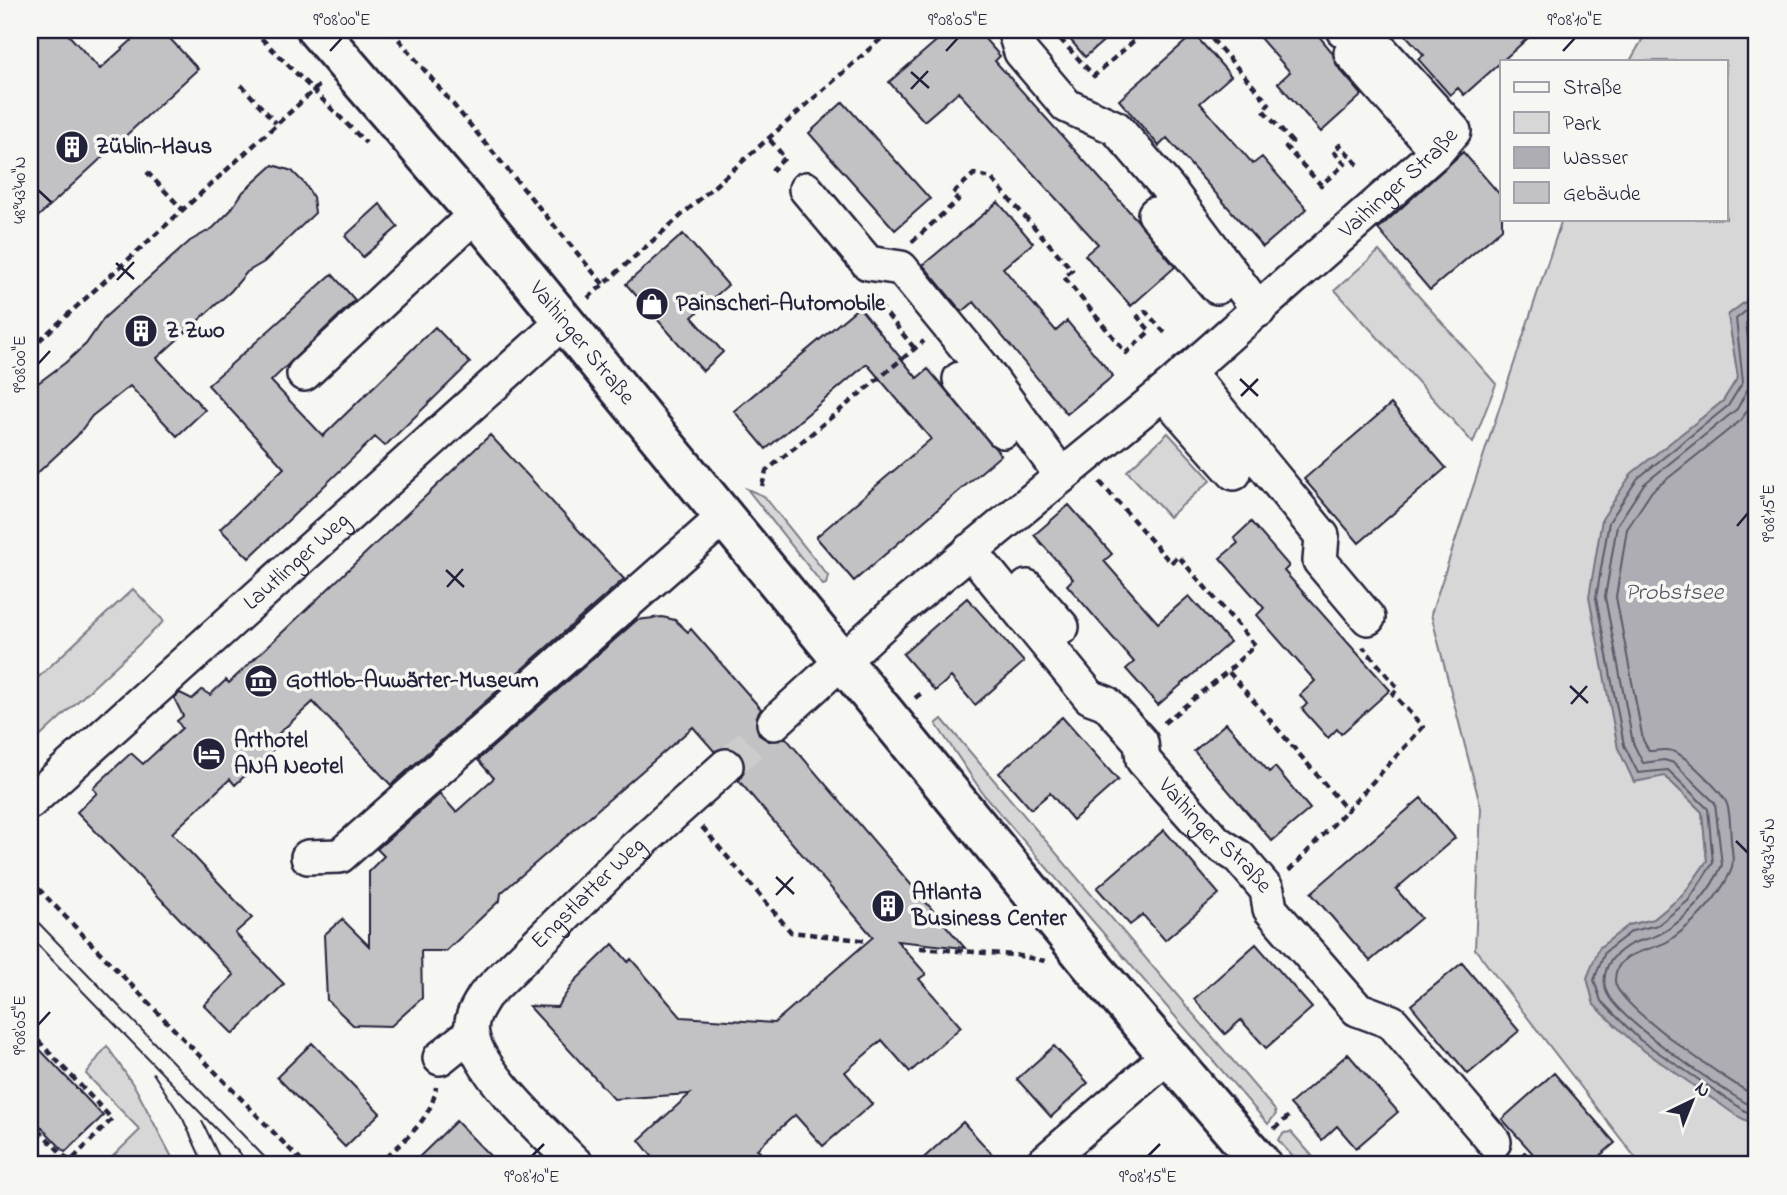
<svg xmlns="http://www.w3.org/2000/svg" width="1787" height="1195" font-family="'Indie Flower',sans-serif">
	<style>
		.green { fill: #d7d7d7; stroke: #7c7c89; stroke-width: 2 }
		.water { fill: #adadb3; stroke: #757583; stroke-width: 2 }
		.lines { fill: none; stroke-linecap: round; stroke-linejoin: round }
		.shore { stroke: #5a5a6b; stroke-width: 2 }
		.building { fill: #c2c2c4; stroke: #22223b; stroke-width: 2 }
		.minor-tunnel { stroke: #cccccd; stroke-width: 33; stroke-dasharray: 33 17; stroke-linecap: butt }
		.minor-casing { stroke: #22223b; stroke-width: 38 }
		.major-casing { stroke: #22223b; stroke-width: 44 }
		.path { stroke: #22223b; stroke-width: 4.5; stroke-dasharray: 7 5; stroke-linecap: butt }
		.minor { stroke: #f6f6f2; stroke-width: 33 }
		.major { stroke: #f6f6f2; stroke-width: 38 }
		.tram { stroke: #22223b; stroke-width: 2 }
		.ticks { fill: none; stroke: #22223b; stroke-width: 2.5 }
		.labels { text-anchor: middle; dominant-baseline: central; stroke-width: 7; stroke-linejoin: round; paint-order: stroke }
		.poi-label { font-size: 23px; font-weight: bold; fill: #22223b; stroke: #f6f6f2; text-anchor: start }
		.street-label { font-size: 23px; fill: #22223b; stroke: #f6f6f2 }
		.water-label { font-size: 24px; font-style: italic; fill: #535365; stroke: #f6f6f2 }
		.neatline { fill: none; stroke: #22223b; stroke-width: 2.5 }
		.ticks-label { font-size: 18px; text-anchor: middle; fill: #22223b }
	</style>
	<rect width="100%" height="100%" fill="#f6f6f2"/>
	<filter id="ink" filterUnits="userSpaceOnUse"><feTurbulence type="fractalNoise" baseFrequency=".0143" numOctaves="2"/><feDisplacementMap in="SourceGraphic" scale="14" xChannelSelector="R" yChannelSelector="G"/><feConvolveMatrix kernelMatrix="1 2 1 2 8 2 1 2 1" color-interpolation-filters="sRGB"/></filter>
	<g filter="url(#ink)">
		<path class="green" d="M1634,30H1757V293L1728,315L1738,377L1723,401L1684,433L1606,678L1618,748L1665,776L1702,812L1707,861L1683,895L1654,919L1629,925L1695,1088L1757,1126V1165H1641L1475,949L1481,808L1431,614L1562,219H1726V61H1630L1642,40Z
			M1379,251L1496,384L1473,443L1335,290Z
			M1168,433L1211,480L1169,517L1127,471Z
			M747,489L764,496L828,576L826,584L823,585Z
			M133,589L164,621L30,746V685Z
			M942,719L1274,1109L1276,1114L1268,1124L984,795L936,724Z
			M107,1046L136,1089L176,1165H104L140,1130L86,1074Z
			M1291,1132L1293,1134L1320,1165H1300L1278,1140L1284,1133Z"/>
		<path class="water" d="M1757,293V1126L1737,1116L1636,1045L1594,1005L1587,978L1599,948L1629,925L1654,919L1683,895L1707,861L1702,812L1665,776L1634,782L1618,748L1589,597L1602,519L1632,473L1723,401L1738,377L1728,315Z"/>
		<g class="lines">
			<path class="shore" d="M1757,302L1736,319L1743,382L1728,406L1638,478L1609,522L1596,598L1624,745L1638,773L1668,770L1708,809L1713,863L1688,901L1658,925L1632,931L1605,952L1594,980L1601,1001L1640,1040L1757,1119
				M1757,313L1746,323L1753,379L1737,409L1644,484L1617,525L1605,597L1633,743L1643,763L1664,760L1674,763L1715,803L1722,865C1711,891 1687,919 1662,933C1644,943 1634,937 1615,956C1605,965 1601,983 1608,995C1623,1023 1726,1093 1757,1109
				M1757,396L1741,420L1652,491L1627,529L1616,597L1643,740L1649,751C1658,751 1667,748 1675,752C1687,757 1723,793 1727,804C1731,816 1730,830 1731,841C1732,852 1735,863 1730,873C1717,900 1695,922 1670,940C1653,952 1614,950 1615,981C1615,1005 1733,1085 1757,1097"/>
		</g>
		<path class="building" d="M30,30H64L100,69L143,30H162L198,69L30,224Z
			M949,30H977L1000,56L995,61L1137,220L1175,267L1131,306L1085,255L1098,244L958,92L924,121L889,82Z
			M1062,30H1116L1085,57Z
			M1253,30H1314L1332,52L1337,66L1362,95L1321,132L1278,83L1290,72Z
			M1401,30H1537L1464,95L1458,88L1450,95L1418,59L1424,55Z
			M1194,34L1231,76L1200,103L1253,164L1262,157L1307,209L1263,247L1167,138L1159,146L1119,100Z
			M843,102L930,199L895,230L809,133Z
			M1463,152L1502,197V229L1430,290L1378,229Z
			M273,165L292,171L305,184L313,197L315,213L264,262L247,272L231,291L157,358L205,410L177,436L130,386L92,416L77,436L30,480V389L65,363L86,344L104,318L190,241L213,228L230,211L243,192Z
			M998,202L1033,243L1003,268L1056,331L1067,321L1113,376L1067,414L974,302L962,312L923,265Z
			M380,204L398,227L363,257L345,236Z
			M683,234L728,285L692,317L723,352L703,371L626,284Z
			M332,274L355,300L271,381L323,436L435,327L470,363L385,446L375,437L249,558L220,529L284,468L208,385Z
			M859,307L917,378L928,369L1001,455L854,581L816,537L931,439L867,364L766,449L734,411Z
			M1391,404L1446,468L1359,543L1304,479Z
			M490,435L624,579L391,785L313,702L276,736L282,741L235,785L230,779L172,833L252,918L235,933L284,984L233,1034L204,1005L234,975L77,812L97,793L93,788L131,753L143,764L182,728L177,721L183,716L174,698L180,693L192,699L202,690L210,695L226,680L229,683Z
			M1069,505L1112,554L1104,561L1158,623L1189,596L1230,642L1158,705L1126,669L1134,662L1067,585L1073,579L1034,535Z
			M1251,522L1289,566L1284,571L1390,690L1341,734L1337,729L1328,738L1302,709L1307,704L1300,695L1315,681L1257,615L1264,608L1220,558L1238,543L1234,538Z
			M967,598L1024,662L975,705L951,677L935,691L903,654Z
			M662,617L675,620L688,632L691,629L761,709L756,718L759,735L769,741L786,738L965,948L897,941L926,974L919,979L961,1027L910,1072L882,1040L845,1072L872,1104L823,1146L795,1115L757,1149L771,1165H659L639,1140L690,1094L614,1099L529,1006L557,1007L575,981L613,944L628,962L631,959L681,1017L774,1023L873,937L739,781L744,771L741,754L731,748L714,751L693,727L501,893L500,900L446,951H421L422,998L391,1026L353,1025L327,1000L324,935L342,919L369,946V871L384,856L377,849L440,794L456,812L494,778L478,760L637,620Z
			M1062,717L1118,780L1073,820L1050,793L1031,809L999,773Z
			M1226,723L1269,772L1275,767L1310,809L1272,841L1194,751Z
			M1421,798L1455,838L1396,889L1421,918L1370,961L1311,893Z
			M1164,830L1219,894L1165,940L1143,915L1130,925L1097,888Z
			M1256,944L1312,1008L1266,1048L1241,1020L1225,1034L1194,999Z
			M1462,963L1519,1031L1468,1074L1411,1005Z
			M30,1039L103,1116L65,1152L30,1115Z
			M312,1043L380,1113L345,1147L277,1077Z
			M1054,1046L1088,1083L1051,1117L1017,1079Z
			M1348,1054L1398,1112L1356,1148L1337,1126L1322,1140L1290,1104Z
			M1554,1073L1615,1143L1589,1165H1543L1502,1119Z
			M456,1121L499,1165H411Z
			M963,1122L1002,1165H916Z"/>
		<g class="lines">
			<path class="minor-tunnel" d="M726,766L774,723"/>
			<defs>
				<g id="minor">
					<path d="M1014,30L1021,52L1067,106L1116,128L1167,187L1259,310"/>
					<path d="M1351,53L1437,151"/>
					<path d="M806,189L868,263L901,268L980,364L1062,476"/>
					<path d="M1155,214L1217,287"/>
					<path d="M1187,371L1322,536L1320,561L1368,618"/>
					<path d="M304,374L476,214"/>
					<path d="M960,379L1003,431"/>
					<path d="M1163,393L1234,473"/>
					<path id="s1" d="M970,550L1090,697L1106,703L1141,742L1143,760L1216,842L1239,857L1267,890L1270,909L1357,1009L1392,1022L1494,1142"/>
					<path d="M1027,587L1062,627"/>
					<path id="s2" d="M774,723L896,612L1163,393L1437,151L1454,131L1368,36L1343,30"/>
					<path id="s3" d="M30,802L564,321"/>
					<path d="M308,857L340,856L723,518"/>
					<path d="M440,1058L471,1033"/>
					<path id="s4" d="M577,1165C549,1137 478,1072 472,1035C469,1019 477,1008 485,995L625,857L726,766"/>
					<path d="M1041,1165L1169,1055"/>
				</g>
				<g id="major">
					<path id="s5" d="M317,30L476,214L1097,972L1262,1165"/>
				</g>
			</defs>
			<use href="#minor" class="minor-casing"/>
			<use href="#major" class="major-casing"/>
			<path class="path" d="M253,30L366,143
				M391,30L603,284
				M1052,30L1094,76L1146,30
				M1204,30L1269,104L1263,110L1292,142L1286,147L1321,185L1345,164L1333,151L1340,145L1361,168
				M241,85L276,123
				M770,140L785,158L773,169L778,175
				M147,172L182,209
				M912,242L958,200L952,194L974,174L991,178L1072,270L1064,277L1126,353L1150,331L1138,317L1145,311L1165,333
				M872,296L915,349
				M588,298L891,30
				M30,329L40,340
				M30,349L321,84
				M1100,482L1171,563L1178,556L1255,645L1228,671
				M762,486L766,471L924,341
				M915,698L923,692
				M1164,723L1228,671L1347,810L1423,727L1393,694L1398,688L1363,647
				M702,827L791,932L869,941
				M1289,871L1347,810
				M30,880L305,1165
				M920,948L1015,955L1045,961
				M30,1032L112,1119L67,1165
				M30,1121L70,1162
				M1274,1129L1289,1116
				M1523,1152L1535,1165
				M30,1160L42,1165
				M378,1165C401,1142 432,1121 436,1087"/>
			<use href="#minor" class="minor"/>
			<use href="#major" class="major"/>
			<path class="tram" d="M30,914L272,1165
				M30,937L251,1165
				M153,1073L183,1119L204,1165
				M202,1121L223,1165"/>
		</g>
	</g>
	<path class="ticks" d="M330,51L342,38M946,51L958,38M1563,51L1575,38M911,72L929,88M911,89L928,71M38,190L51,202M116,263L134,279M117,280L134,262M38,364L50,351M1240,379L1258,396M1241,396L1258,379M1737,526L1748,513M446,570L464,587M447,587L463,569M1570,686L1588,703M1571,704L1587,686M1736,841L1748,853M776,877L794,894M776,895L793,877M38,1025L50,1012M532,1156L544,1144M1148,1156L1160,1144"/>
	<defs>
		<symbol id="building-disc" viewBox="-11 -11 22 22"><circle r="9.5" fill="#22223b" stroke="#f6f6f2"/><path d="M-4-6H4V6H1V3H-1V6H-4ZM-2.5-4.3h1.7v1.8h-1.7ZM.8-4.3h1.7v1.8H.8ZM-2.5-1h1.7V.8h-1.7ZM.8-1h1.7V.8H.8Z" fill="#fff"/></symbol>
		<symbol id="shop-disc" viewBox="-11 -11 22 22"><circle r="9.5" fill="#22223b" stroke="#f6f6f2"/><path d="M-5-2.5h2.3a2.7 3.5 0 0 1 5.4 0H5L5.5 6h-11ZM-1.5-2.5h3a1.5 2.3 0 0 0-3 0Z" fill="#fff"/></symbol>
		<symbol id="museum-disc" viewBox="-11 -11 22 22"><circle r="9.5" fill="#22223b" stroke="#f6f6f2"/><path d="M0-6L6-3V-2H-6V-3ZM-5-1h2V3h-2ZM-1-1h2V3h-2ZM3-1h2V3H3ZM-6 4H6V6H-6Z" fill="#fff"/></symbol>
		<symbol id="hotel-disc" viewBox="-11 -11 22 22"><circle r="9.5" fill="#22223b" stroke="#f6f6f2"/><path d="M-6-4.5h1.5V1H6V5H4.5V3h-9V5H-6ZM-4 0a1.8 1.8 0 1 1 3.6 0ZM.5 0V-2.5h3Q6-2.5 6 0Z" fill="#fff"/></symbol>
	</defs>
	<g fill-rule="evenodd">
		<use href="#building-disc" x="53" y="128" width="38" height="38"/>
		<use href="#shop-disc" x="633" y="285" width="38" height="38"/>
		<use href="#building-disc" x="122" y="312" width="38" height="38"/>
		<use href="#museum-disc" x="242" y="662" width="38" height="38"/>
		<use href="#hotel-disc" x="190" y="735" width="38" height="38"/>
		<use href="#building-disc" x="869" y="887" width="38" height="38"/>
	</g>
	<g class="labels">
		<g class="poi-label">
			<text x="96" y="147">Züblin-Haus</text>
			<text x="676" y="304">Painscheri-Automobile</text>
			<text x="166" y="331">Z Zwo</text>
			<text x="286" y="681">Gottlob-Auwärter-Museum</text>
			<text x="234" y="741">Arthotel<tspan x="234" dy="26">ANA Neotel</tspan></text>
			<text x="912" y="893">Atlanta<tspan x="912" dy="26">Business Center</tspan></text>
		</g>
		<g class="street-label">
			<text stroke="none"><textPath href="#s2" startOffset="826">Vaihinger Straße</textPath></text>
			<text stroke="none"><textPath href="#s5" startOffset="410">Vaihinger Straße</textPath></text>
			<text stroke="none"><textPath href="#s3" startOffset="359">Lautlinger Weg</textPath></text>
			<text stroke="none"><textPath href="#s1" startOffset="382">Vaihinger Straße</textPath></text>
			<text stroke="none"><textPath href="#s4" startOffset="357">Engstlatter Weg</textPath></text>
		</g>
		<g class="water-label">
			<text x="1674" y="593">Probstsee</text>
		</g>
	</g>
	<rect width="1787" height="1195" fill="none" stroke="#f6f6f2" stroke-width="77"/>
	<rect x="1500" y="60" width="228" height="161" fill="#f6f6f2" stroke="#a1a1a9" stroke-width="2"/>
	<rect x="1514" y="82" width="35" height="10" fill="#f6f6f2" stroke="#a1a1a9" stroke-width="2"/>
	<text x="1563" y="94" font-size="21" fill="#22223b">Straße</text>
	<rect x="1514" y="112" width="35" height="21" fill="#d7d7d7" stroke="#a1a1a9" stroke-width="2"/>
	<text x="1563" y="130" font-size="21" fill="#22223b">Park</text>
	<rect x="1514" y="147" width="35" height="21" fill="#adadb3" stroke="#a1a1a9" stroke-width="2"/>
	<text x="1563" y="164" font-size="21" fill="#22223b">Wasser</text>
	<rect x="1514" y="182" width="35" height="21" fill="#c2c2c4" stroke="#a1a1a9" stroke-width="2"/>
	<text x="1563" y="200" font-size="21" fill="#22223b">Gebäude</text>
	<g transform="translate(1692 1101) rotate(43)" stroke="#f6f6f2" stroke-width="5" paint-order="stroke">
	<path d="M0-5L12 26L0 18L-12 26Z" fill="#22223b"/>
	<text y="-10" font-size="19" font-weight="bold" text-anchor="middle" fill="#22223b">N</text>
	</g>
	<rect x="38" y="38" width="1710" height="1118" class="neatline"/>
	<g class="ticks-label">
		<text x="342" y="25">9°08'00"E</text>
		<text x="958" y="25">9°08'05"E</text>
		<text x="1575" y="25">9°08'10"E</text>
		<text transform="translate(19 190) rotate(-90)" y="6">48°43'40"N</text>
		<text transform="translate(19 364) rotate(-90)" y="6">9°08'00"E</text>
		<text transform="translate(1768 513) rotate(-90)" y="6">9°08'15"E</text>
		<text transform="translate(1768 853) rotate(-90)" y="6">48°43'45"N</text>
		<text transform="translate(19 1025) rotate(-90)" y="6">9°08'05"E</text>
		<text x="532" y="1182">9°08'10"E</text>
		<text x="1148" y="1182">9°08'15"E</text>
	</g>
</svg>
